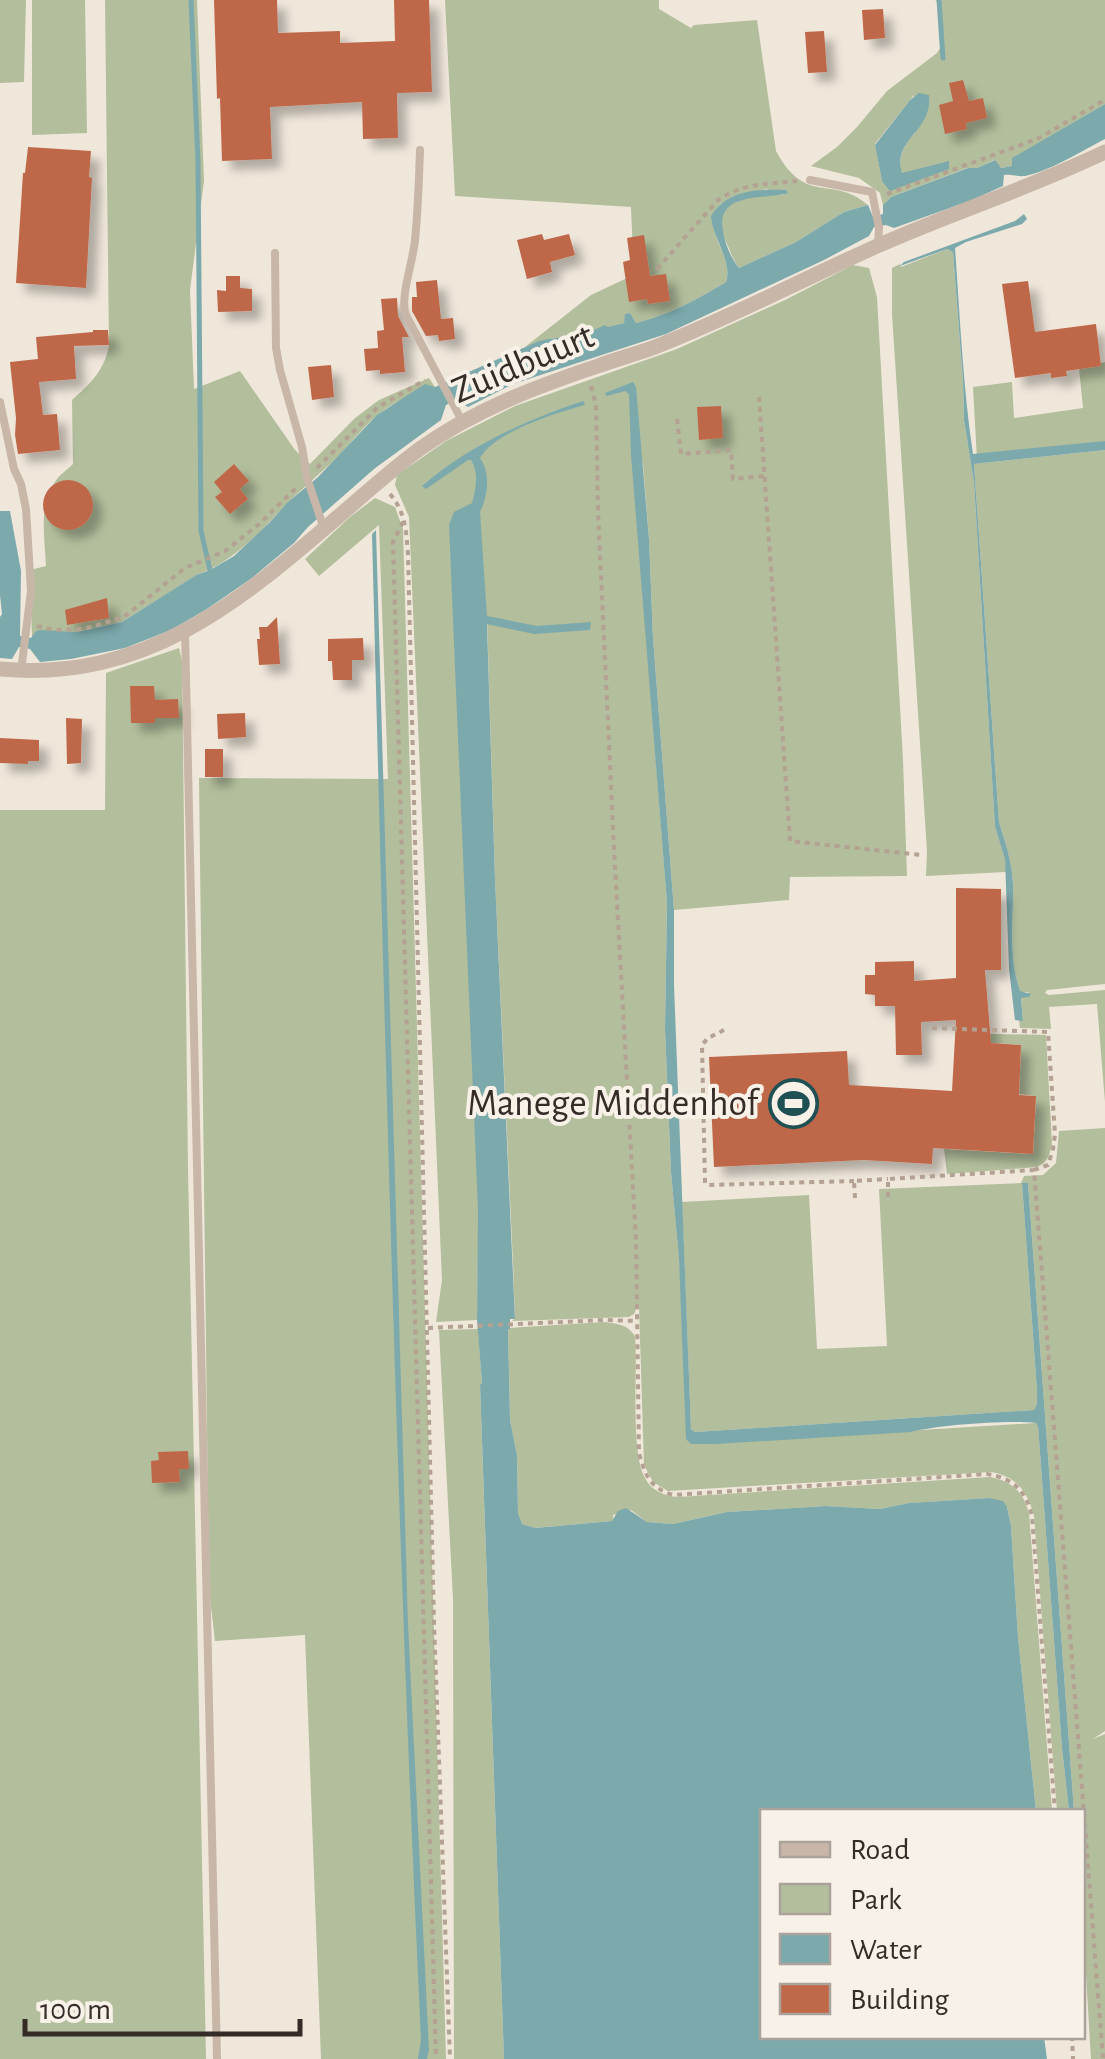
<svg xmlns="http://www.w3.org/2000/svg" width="1105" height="2059" font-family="'Alegreya Sans',sans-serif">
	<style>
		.green { fill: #b2be9c; fill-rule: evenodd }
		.water { fill: #7ca9ac }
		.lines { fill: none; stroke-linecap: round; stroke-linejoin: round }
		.stream { stroke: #7ca9ac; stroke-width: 5 }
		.building { fill: #bf684a; filter: url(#shadow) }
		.path { stroke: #b3a192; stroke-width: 4; stroke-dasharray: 5 5; stroke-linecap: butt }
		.lane { stroke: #c8b7a8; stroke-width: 8 }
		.street { stroke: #c8b7a8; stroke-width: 15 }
		.labels { text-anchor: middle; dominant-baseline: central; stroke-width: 8; stroke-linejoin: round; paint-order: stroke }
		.street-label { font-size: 38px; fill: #352c28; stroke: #f8f1e7 }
		.poi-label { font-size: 38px; fill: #352c28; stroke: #f8f1e7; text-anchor: end }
	</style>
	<defs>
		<filter id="shadow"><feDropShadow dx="9" dy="9" stdDeviation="5" flood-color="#0004"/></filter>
	</defs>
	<rect width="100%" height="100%" fill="#f0e7db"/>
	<path class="green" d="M0,0H26L24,82L0,83Z
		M32,0H85L87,133L32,135Z
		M105,0H197L204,181L190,290L194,389L240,371L295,450L310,464L355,418L379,400L429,378L435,387C421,393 405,397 392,405C372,416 357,436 342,452C324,471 304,486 286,505C259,532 234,562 196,575L122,622L77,632L40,631H36L32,638L30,570L46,566C45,540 38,505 55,482C59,475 67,470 73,464L72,400C90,384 104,371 109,346Z
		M445,0H659V9L691,28L694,25L757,20L776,151C806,207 832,174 868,205L844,212L796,242L739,268C734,261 731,254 728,246C724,238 718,222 722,214C733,195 766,195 784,195L766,189L721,204C698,230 735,254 726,282C694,301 673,313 636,323L630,313L626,314L624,323L567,338H554L525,347L591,295L640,272L633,255L631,207L455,196Z
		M935,0H1105V104L1013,158V166L1000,168L994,160L977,168H967L891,197L883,205L880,193L859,178L811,166L837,147L857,127L887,91L937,53L942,45L938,2ZM914,95L915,133C904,143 897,159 902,174L948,161L882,181L875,144Z
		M947,249L953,252L963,382L964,420L974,483L995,827L1005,858L1006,872L926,876L927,851L892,314V268L900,264L901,267Z
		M853,265L869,268L877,297L903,760L907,876L790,877L789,900L674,910L653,638L649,539L643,464L631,440L667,903L665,1028L671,1172L679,1258L691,1444L1036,1423L1038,1425L1062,1748L1069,1811H1057L1034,1516C1028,1492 1016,1476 991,1472L668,1491L653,1482L644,1465L639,1307H637L634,1314L629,1317L512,1321L515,1318L513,1263L495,879L487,616L477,1320L436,1322L442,1280L409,517L395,485L397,475L446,441L515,406L677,349L785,300Z
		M1105,362V447L977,460L973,387L1012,382L1014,418L1083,408L1079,368Z
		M1105,450V984L1047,990L1045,993L1049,995L1105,990V1102L1097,1004L1049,1007L1051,1029L1020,1028L1019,1020H1023L1021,997L1029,992H1020C1008,956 1014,919 1013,883C1012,862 1005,842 999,822L974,464Z
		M375,498L395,507L403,529L446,2059H321L305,1635L215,1641L209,1589L199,778L388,779L379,525L319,576L305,559L350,517Z
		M179,648L182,661L188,1169L206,2059H0V810H105L106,673Z
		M955,1033L1046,1035L1052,1144C1049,1156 1048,1162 1037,1167L947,1174L944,1149L1033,1154L1036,1096L1019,1094L1021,1045L955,1040Z
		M1105,1128V1731L1093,1739L1105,1734V2059H1091L1083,1923L1082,1812L1074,1811L1028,1183H1022L1037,1391V1404L1034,1410L695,1432L691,1429L682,1202L809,1195L817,1349L887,1346L879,1189L1021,1183L1024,1176L1043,1175L1056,1163L1059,1131Z
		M604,1322C618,1324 627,1324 635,1336C638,1371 630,1451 645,1478C651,1491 665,1496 678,1497L990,1477C1012,1481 1023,1492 1029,1513L1052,1811H1036L1018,1637L1011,1526L1007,1507L989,1498L909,1503L880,1509L826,1506L727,1512L673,1524L647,1522L631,1510L613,1515V1521L534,1528L522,1524L518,1513L517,1455L510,1420L508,1328Z
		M478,1329L482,1383L480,1386L504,2059H454L453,1599L439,1330Z"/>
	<path class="water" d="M919,93L929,95C933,132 892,138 902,173L949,161V169L890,191L882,181L875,145L910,100Z
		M1105,104V139C1082,151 1053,169 1029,175C1020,178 1013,174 1004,175L1003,186L972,200L894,228L886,225L874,227L869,236L824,260L666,334L513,384L468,407L456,400L446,405L441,420L374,469L308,527L294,543L252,578L207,609L171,630L125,648L71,659L40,662L30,649L19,647L12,659L0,658V617L2,614L0,595V511H10L21,571L20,636L31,638L36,631L40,630L77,632L122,622L196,575L210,570L234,556L270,522L287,503L318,477L377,415L425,384L435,387L539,341C562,336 583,336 605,325L608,327L624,323L625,314L630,313L636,323C673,313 694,301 726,282C733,262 712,237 711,216C728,189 758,189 786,190L788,193C766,200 715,191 723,231C725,244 731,258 739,268L796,242L844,212L868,205L873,217L883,214V205L891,197L968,168H977L995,160L1001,168L1012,166V158Z
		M1024,214L1027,219L1022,224L966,242L955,248C960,317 963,387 973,454L1105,441V450L974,464L999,822C1005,842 1012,861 1013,883C1014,919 1008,956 1020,991L1031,994L1029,997L1021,998L1023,1021L1015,1020L1009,969L1005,859L995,827L974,483L964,420L963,382L953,252L947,249L900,266L904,262L1015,221Z
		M633,382L636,387L649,539L653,638L674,910V985L691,1429L695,1432L1034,1410L1037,1404V1391L1022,1183H1028L1074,1811H1069L1062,1748L1038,1426L1036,1423C1006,1420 940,1425 911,1432L716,1444H691L686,1439L679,1259L671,1172L665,1028L667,903L631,455L629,394L625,391L607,396L605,393Z
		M583,401L585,403L584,405C554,414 496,431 480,458C491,474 488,495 480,512L487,616L537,626L591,622L590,630L534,634L487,624L495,879L515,1319H510V1329H508L510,1420L517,1455L518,1513L522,1524L535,1528L612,1521L618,1511L626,1508L647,1522L673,1524L727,1512L826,1506L880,1509L909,1503L989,1498L1003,1501L1007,1507L1011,1526L1018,1637L1036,1811L762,1812V2036L1044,2037L1047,2059H504L480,1385L482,1383L477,1320L478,1209L449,525L454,512L472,503C476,489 479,472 471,460H468L426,489L422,486C468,446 526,420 583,401Z
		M376,530L408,1624L429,2050L427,2059H418L421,2040C397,1538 385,1036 372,534Z"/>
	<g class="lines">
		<path class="stream" d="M191,0L198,161L201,531L210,570
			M939,0L943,58"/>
	</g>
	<path class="building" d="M214,0H277L278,33L340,31V43L395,41L394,0H429L432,92L397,93L398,138L363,139L362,102L270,107L272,159L222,161L220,98L217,99Z
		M883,9L885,38L864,40L862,10Z
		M824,31L827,72L808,73L805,32Z
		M963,80L969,101L983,98L987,118L966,123L967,129L945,134L939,105L953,101L949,83Z
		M28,147L91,151L89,177L92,178L86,288L16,283L23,173H25Z
		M542,234L544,240L569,234L575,255L550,262L552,272L527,279L517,240Z
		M644,235L650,276L666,274L670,301L648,304L647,299L629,302L623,262L630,260L627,238Z
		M226,276H240V288L252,289V311L218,312L217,290L226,291Z
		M437,280L441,319L453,318L455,339L439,341L438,335L426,336L412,311V297H417L416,282Z
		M1028,281L1035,332L1096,324L1101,366L1066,371L1067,376L1051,378V373L1015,378L1002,284Z
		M397,298L398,316L409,337H402L405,372L380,374V370L366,371L364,349L378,348L377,331L384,330L381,299Z
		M93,330H108L109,345L74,346L76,379L39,382L43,415L57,414L60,450L18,454L15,435L16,418L10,362L38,359L36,337L93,332Z
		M331,365L334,397L312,400L308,367Z
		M721,406L723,438L699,440L697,407Z
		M234,464L249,481L240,489L248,499L230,514L215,497L222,492L214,482Z
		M43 505a25 25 0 1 1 50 0a25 25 0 1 1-50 0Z
		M107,598L109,618L67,625L65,610Z
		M277,617L280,664L259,665L257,639H260L259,627H267Z
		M363,638L364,660H352V680H333L332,661H328V639Z
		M130,686H154L155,700L178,699L179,718H155V723H131Z
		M245,713L246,737L218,739L217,714Z
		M66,718L82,719L81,763L67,764Z
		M0,738L39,740V761H28V764L0,763Z
		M205,749H223V777H205Z
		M956,888L1001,889V970H985L991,1043L1021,1045L1019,1095L1036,1096L1033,1154L933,1148L932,1164L864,1160L714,1167L709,1057L847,1051L849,1085L952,1091L956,1020L921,1022L922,1055H896L895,1006H875V995L865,994V975H875V962L914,961V981L956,978Z
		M188,1451L189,1469H179L180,1482L152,1483L151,1461L159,1460L158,1452Z"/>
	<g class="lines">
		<path class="path" d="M887,194L1037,139L1105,100
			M657,269L718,200C743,183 768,184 797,181
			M591,386L596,405L598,511L614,849L636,1241L639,1453C645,1475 650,1488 673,1495L987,1474C1013,1478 1026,1491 1032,1516L1055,1812
			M759,397L790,841L922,855
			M677,419L681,454L731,450L733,479L765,476
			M317,468L378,407L425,380
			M390,494C406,513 406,531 408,554L434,1623L450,2059
			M403,522L393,542L436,2059
			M37,626L54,630L84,629L124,617L185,568L225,551L258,525L296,488
			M932,1028L1048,1032L1055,1134L1053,1149L1048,1165L1034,1170
			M724,1030L708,1038L702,1045L705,1183L708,1185L854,1181
			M888,1197V1179L1034,1170L1103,2059
			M855,1198L854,1181L888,1179
			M428,1328L605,1320L638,1321
			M1072,2036L1073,2059"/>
		<path class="lane" d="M420,150C419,180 418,211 415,240C413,262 401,293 405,313L462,421
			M810,180L872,192L879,228L878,245
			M275,253L276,348L280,370L302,447L307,478L324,529
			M0,402L14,469L21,484L26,509L31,591L21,671
			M185,632L217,2059"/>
		<path class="street" d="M0,669C144,682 237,604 339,516C366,493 392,469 421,448C475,410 535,387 598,366C617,359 636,354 655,347C730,318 801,280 875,247C951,213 1030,188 1105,152"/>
	</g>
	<defs>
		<symbol id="stadium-ring" viewBox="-11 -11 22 22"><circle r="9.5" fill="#f8f1e7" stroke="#1f5054" stroke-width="1.5"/><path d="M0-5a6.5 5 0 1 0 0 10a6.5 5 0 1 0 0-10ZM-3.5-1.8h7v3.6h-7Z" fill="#1f5054"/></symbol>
	</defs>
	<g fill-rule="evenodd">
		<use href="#stadium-ring" x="766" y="1076" width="55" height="55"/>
	</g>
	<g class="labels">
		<g class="street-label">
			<text transform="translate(523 364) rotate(-23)">Zuidbuurt</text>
		</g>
		<g class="poi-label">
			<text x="758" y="1104">Manege Middenhof</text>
		</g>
	</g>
	<rect x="760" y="1809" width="325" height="230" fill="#f8f1e7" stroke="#aaa29b" stroke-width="2.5"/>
	<rect x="780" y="1842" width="50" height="15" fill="#c8b7a8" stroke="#aaa29b" stroke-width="2.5"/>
	<text x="850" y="1859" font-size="30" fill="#352c28">Road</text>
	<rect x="780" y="1884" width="50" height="30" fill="#b2be9c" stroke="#aaa29b" stroke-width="2.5"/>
	<text x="850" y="1909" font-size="30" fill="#352c28">Park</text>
	<rect x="780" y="1934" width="50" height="30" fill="#7ca9ac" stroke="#aaa29b" stroke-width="2.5"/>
	<text x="850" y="1959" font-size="30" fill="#352c28">Water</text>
	<rect x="780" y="1984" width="50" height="30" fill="#bf684a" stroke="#aaa29b" stroke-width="2.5"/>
	<text x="850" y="2009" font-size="30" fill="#352c28">Building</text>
	<path d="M25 2019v15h275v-15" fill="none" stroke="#352c28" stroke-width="5"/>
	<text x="40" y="2019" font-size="30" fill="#352c28" stroke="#f8f1e7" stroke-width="8" paint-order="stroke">100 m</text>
</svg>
